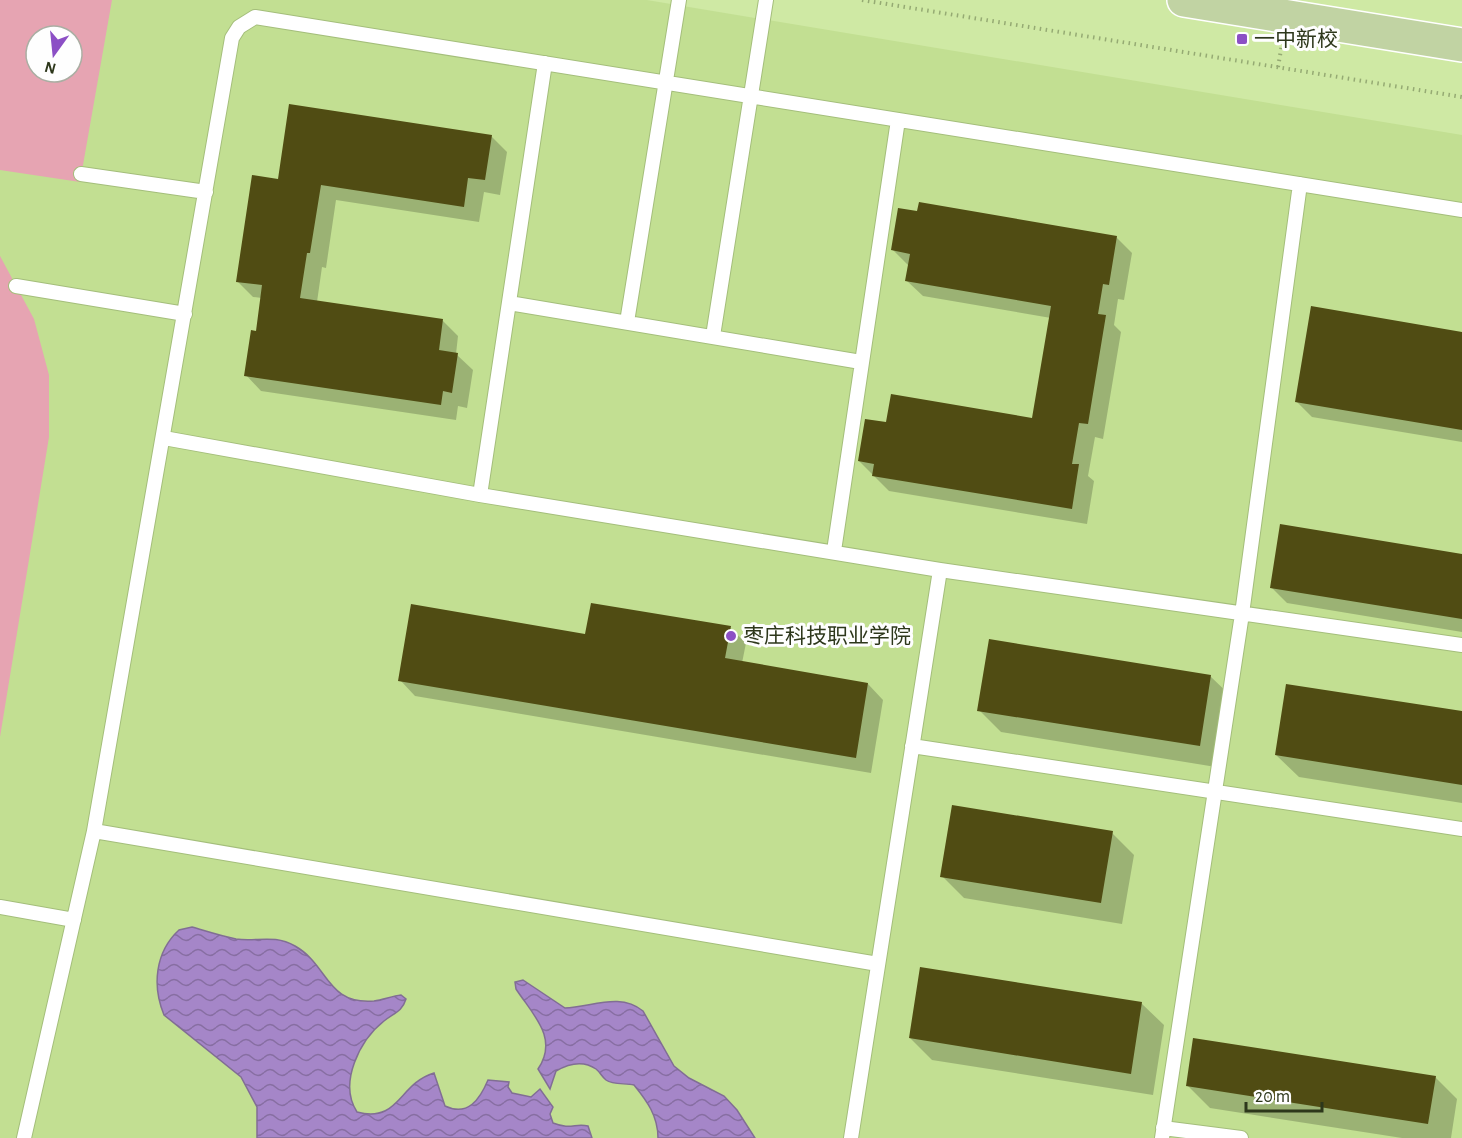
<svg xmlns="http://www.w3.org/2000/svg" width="1462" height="1138" font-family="'Alegreya Sans','Noto Sans SC',sans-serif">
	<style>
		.built { fill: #c2df92; fill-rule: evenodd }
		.garden { fill: #e6a4b2; fill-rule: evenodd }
		.water { fill: url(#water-waves); stroke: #816e94; stroke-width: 1.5 }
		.shadow { fill: #0003 }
		.building { fill: #504c13 }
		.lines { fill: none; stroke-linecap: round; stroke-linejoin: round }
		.service-casing { stroke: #a4be7b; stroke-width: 16 }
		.primary-casing { stroke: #fff; stroke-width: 36 }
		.path { stroke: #95aa73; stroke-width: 4; stroke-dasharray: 1.5 4.5; stroke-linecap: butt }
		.service { stroke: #fff; stroke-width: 14 }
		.primary { stroke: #c1d3a3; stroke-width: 33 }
		.poi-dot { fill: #8c4fc5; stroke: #fefefe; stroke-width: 2 }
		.labels { text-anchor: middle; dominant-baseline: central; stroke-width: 6; stroke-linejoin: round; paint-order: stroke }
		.poi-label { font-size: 21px; fill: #2d371b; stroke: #fefefe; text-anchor: start }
	</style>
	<defs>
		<pattern id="water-waves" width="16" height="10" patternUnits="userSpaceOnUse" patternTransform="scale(1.5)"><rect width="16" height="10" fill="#a586c8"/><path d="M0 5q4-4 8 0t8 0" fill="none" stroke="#876ea2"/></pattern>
	</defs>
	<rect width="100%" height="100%" fill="#cfe9a4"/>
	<path class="built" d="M0,0H647L1462,135V1138H0ZM36,36H72V72H36Z"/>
	<path class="garden" d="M0,0H112L80,182L0,170ZM36,36H72V72H36Z
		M0,256L34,319L49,375V437L0,737Z"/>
	<path class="water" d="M192,927C206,931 221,936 236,939C257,942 274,934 295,946C329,965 326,1005 374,1001C383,1000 392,996 401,995L406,999C402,1012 394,1013 384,1021C360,1040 338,1083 357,1112C400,1123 398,1084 434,1073L445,1106C468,1117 480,1099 488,1080L509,1082L508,1087L512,1093L531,1097L540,1089L553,1107L550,1114L553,1123C571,1130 575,1123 588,1126L592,1138H257V1107L241,1077L164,1015C152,986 155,952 179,930Z
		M523,980L565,1008C592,1007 620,992 643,1011L674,1066L689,1078L724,1096L737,1110L755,1138H658C658,1116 647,1101 634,1085C625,1083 613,1085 606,1080C602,1077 600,1072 596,1069C583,1060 568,1064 556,1071L550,1089L538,1069C559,1038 533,1015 516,989L515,982Z"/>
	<path class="shadow" d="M491,136L507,152L500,195L484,192L479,222L336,200L326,268L322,267L317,302L443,321L458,336L456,354L473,370L467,408L458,406L456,420L261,391L246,375L257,333L262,298L253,297L237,281L279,181Z
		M1116,237L1132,253L1124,300L1118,299L1114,325L1121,332L1103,439L1095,437L1088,476L1094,481L1087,524L889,491L859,461L888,424L1034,419L1051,318L923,296L907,281L908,265L893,250Z
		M1462,333V442L1312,417L1297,402Z
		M1462,556V632L1287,603L1271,587Z
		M730,628L746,643L742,663L868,684L883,700L871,773L415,696L400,680Z
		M1210,676L1233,698L1222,768L1001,732L979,710Z
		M1462,713V803L1299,777L1276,755Z
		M1112,833L1134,855L1122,924L964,898L942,876Z
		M1141,1003L1164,1025L1153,1095L932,1060L910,1038Z
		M1435,1077L1457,1099L1451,1138H1402L1210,1108L1188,1086Z"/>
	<path class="building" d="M289,104L492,135L485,180L468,178L464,207L321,185L310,253H307L300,298L443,319L439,350L458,353L452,393L443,391L441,405L244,376L251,330L256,331L262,285L236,282L252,175L278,179Z
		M919,202L1117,236L1109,285L1103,284L1098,314L1106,315L1088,424L1079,423L1072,464H1079L1072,509L872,476L874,464L858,461L865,419L886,422L891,394L1032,418L1051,306L905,281L910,254L891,250L898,208L917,211Z
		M1311,306L1462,332V430L1295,402Z
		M1280,524L1462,554V619L1270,588Z
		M591,603L731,626L725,658L868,683L856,758L398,681L411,604L585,634Z
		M989,639L1211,675L1200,746L977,711Z
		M1286,684L1462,711V785L1275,755Z
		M952,805L1113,831L1101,903L940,877Z
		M920,967L1142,1002L1131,1074L909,1038Z
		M1193,1038L1436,1076L1428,1124L1186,1086Z"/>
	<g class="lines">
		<defs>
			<path id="service" d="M81,174L206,192
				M16,286L185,314
				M509,303L861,362
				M627,322L679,0
				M713,336L766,0
				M164,438L480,495L940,570L1462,645
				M480,495L545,63
				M834,551L898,120
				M912,746L1462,829
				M94,831L878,964
				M0,907L74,920
				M1163,1128L1241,1138
				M24,1138L94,831L232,38L239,27L255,17L1462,210
				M851,1138L940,570
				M1162,1138L1242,614L1300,184"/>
			<path id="primary" d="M1184,0L1462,45"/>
		</defs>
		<use href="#service" class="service-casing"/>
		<use href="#primary" class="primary-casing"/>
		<path class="path" d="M862,0L1462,97
			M1278,67L1282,44"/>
		<use href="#service" class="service"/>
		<use href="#primary" class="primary"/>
	</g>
	<g class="poi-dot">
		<rect x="1236" y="33" width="12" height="12" rx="3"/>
		<circle cx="731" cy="636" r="6"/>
	</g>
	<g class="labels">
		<g class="poi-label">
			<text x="1254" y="39">一中新校</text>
			<text x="743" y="636">枣庄科技职业学院</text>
		</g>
	</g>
	<g transform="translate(54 54) rotate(195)"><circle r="28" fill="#fefefe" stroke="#aaaea3" stroke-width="1.5"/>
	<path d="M0-4.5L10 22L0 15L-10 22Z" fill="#8c4fc5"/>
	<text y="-9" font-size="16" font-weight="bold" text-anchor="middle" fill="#2d371b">N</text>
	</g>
	<path d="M1246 1102v9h76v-9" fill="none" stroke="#2d371b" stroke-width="3"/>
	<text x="1255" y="1102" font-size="18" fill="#2d371b" stroke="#fefefe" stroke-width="4.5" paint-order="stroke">20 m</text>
</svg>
